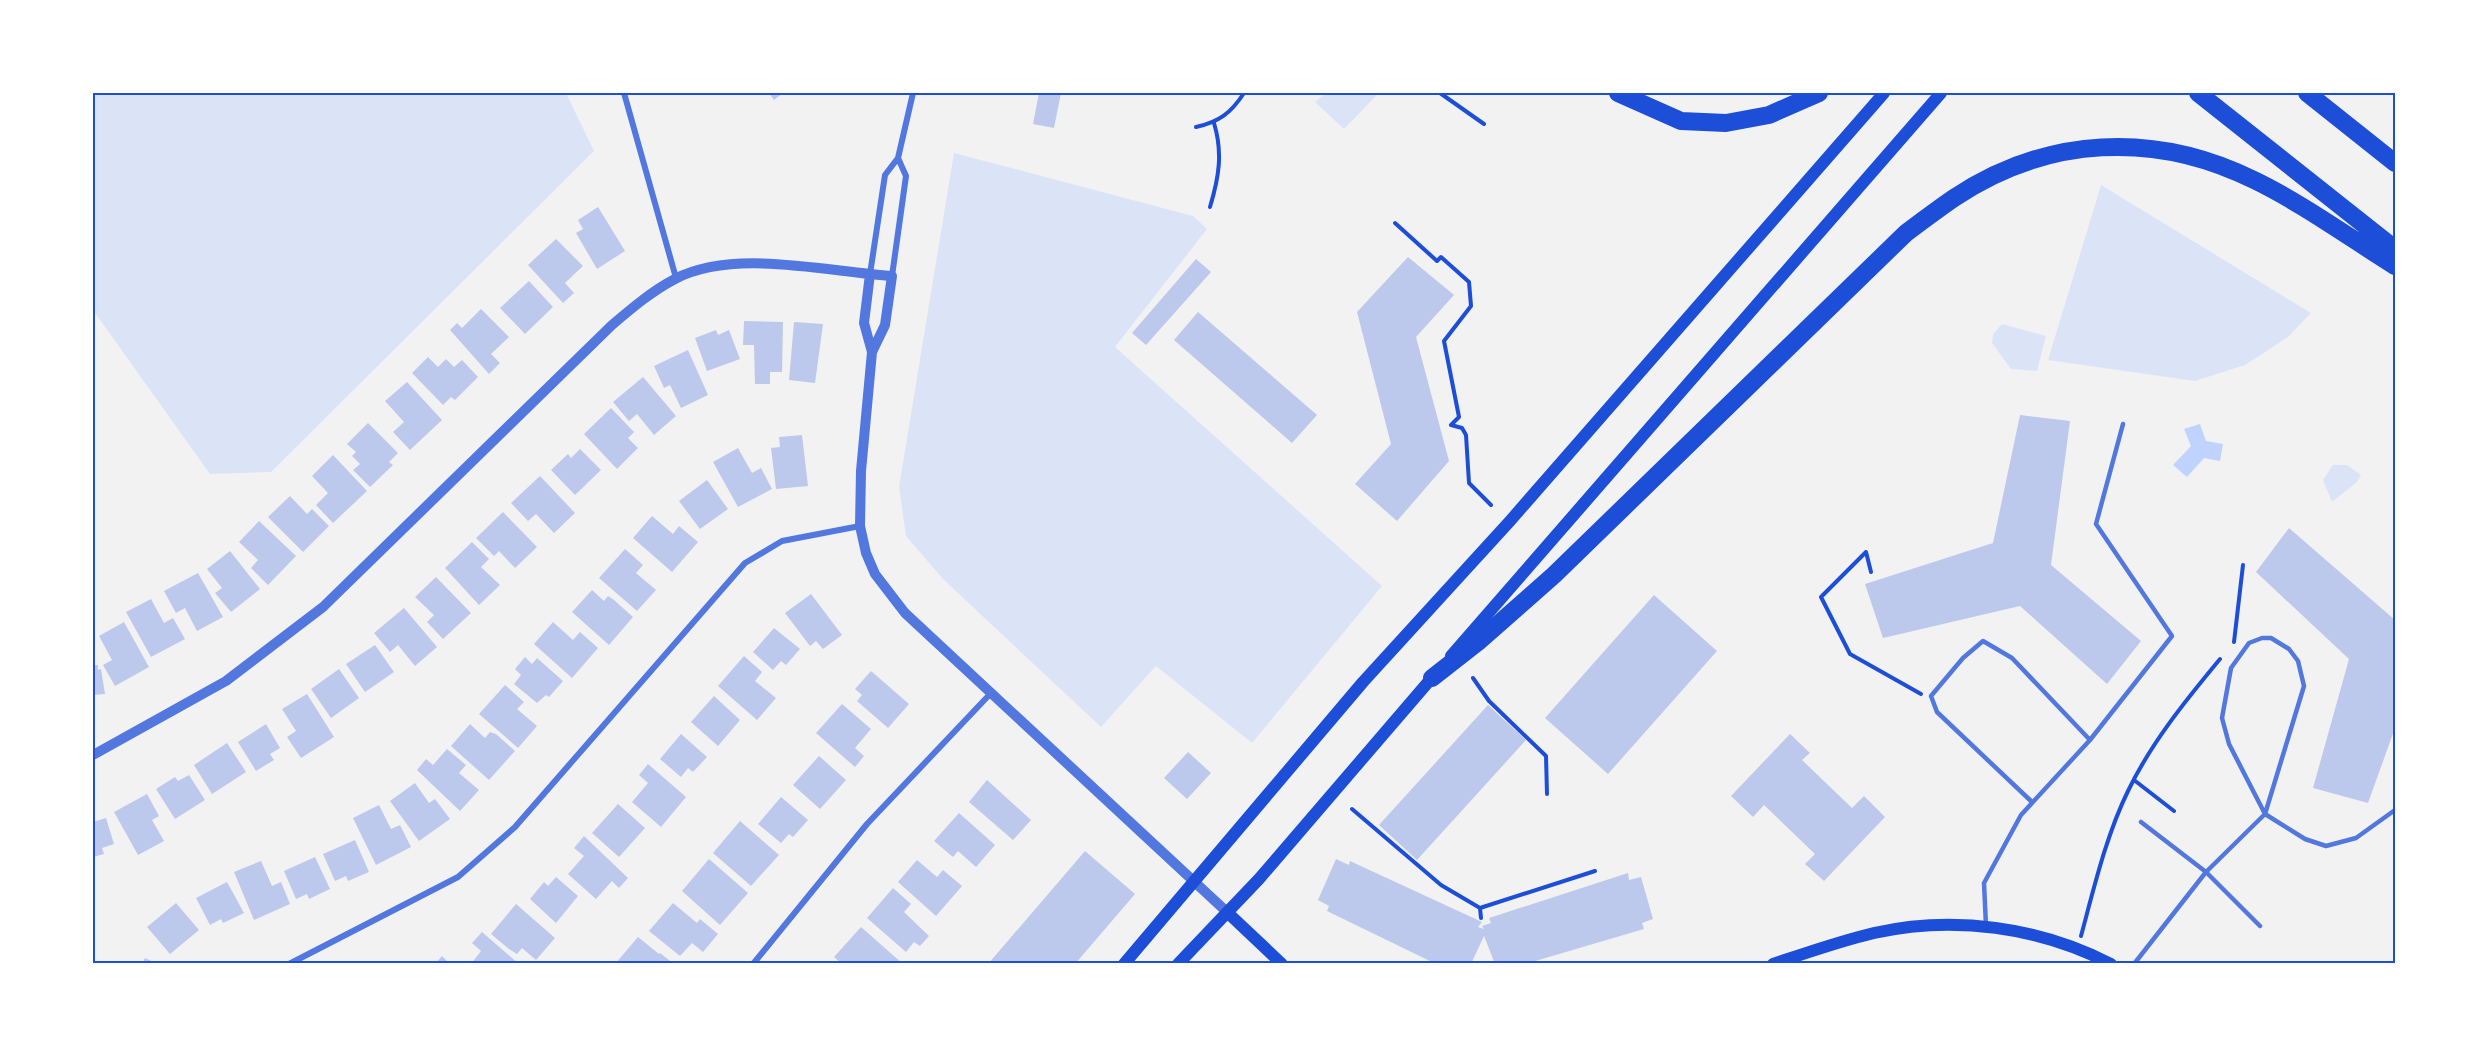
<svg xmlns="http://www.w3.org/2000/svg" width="2488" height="1057" font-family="Signika,sans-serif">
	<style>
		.green { fill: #dbe4f7 }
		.water { fill: #bfd3fe }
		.building { fill: #bdc9ec }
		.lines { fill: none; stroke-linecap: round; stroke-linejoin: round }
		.path { stroke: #1d4ed8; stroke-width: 4 }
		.service { stroke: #5277de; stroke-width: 4.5 }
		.minor { stroke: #5277de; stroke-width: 6 }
		.tertiary { stroke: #5277de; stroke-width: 10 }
		.secondary { stroke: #1d4ed8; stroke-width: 12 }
		.motorway { stroke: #1d4ed8; stroke-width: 18 }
		.neatline { fill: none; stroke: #1d4ed8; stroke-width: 2 }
	</style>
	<rect width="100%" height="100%" fill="#f2f2f2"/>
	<path class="green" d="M93,93H566L594,151L271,472L210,474L93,310Z
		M1326,93H1379L1344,129L1315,102Z
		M954,153L1193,216L1207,229L1115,347L1382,586L1252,743L1156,666L1101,727L943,579L906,536L899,487Z
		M2101,185L2311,313L2288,337L2245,365L2195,381L2048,360Z
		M2002,324L2046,336L2037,371L2011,369L1992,343L1993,334Z
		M2333,465H2347L2361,475L2357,482L2332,502L2323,480Z"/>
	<path class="water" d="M2200,424L2206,441L2223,444L2220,461L2204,458L2187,477L2173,465L2191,446L2184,429Z"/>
	<path class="building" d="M769,93H783L774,100Z
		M1039,93H1061L1054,128L1033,124Z
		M598,207L625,251L597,269L576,233L583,229L578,220Z
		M556,239L583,266L565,283L574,293L563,303L528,265Z
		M1408,257L1454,295L1416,337L1449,461L1397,521L1355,484L1391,444L1357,312Z
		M1196,259L1211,272L1146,345L1132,333Z
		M529,281L553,307L525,334L500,308Z
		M481,309L509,337L491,354L500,363L489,374L450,330L457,323L462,328Z
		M1198,312L1317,415L1292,443L1174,340Z
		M744,321L783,322L782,372H770V384H755L754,345H743Z
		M794,322L823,324L815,383L789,380Z
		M716,330L718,335L729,330L740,359L707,371L695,338Z
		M688,350L708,395L681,408L670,385L664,388L654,366Z
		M428,357L438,367L446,359L454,367L462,360L478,377L455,400L451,397L443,405L412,373Z
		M643,377L676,416L654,435L637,414L629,421L613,402Z
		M407,382L442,420L410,450L393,432L404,422L385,401Z
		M611,408L634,432L628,438L638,448L617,469L584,434Z
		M2020,415L2070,421L2051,565L2141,641L2107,684L2020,606L1883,638L1865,584L1993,543Z
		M368,423L398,453L389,462L393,465L370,487L353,470L360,464L352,456L356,452L347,444Z
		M802,435L808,486L776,489L771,448L780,447L779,437Z
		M738,448L752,473L761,468L772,489L738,507L713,462Z
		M580,449L601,470L575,495L551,470L568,454L571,458Z
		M333,455L367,491L333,523L316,505L328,493L312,476Z
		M540,476L575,513L554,533L536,514L528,521L511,503Z
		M707,480L728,509L700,529L679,501Z
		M290,496L307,514L312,509L329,526L303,552L268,517Z
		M503,512L537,547L515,568L499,551L494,556L476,538Z
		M652,516L673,534L679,526L698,542L672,572L633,538Z
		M259,521L296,556L268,585L251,568L258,560L239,542Z
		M2289,528L2395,620V728L2368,803L2313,788L2349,659L2256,572Z
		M472,542L489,559L481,567L500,585L479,605L445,568Z
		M625,549L643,565L636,573L656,590L637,611L599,578Z
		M230,551L260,589L231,612L215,593L222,588L207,569Z
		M198,573L223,617L197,631L185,608L176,613L164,591Z
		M436,577L471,613L443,639L427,622L434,615L415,597Z
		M592,590L604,601L608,596L614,600L633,617L609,645L572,612Z
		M811,594L842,635L823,649L816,641L810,646L785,613Z
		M1654,595L1717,651L1608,774L1545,718Z
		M151,599L164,623L173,618L185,639L151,657L126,612Z
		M404,608L437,647L415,666L398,645L390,652L374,633Z
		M124,622L149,667L115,686L103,665L112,660L99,636Z
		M553,622L573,640L580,632L598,648L572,678L534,644Z
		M774,628L800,649L786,665L781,661L773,670L753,652Z
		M375,645L394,672L365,692L346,664Z
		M744,656L762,672L755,681L776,698L757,720L718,686Z
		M525,657L532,664L537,658L563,681L549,697L546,695L537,703L514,684L521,675L515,669Z
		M93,665H98V670L101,669L105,694L93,695Z
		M339,669L359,698L331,718L311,689Z
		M871,671L909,704L888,728L857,701L862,695L855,689Z
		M505,685L524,702L517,709L537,726L518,748L479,714Z
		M307,694L334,737L301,758L287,737L296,731L282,709Z
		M714,696L740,720L718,746L691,722Z
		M842,704L871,729L855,748L864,756L855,767L816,733Z
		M1488,705L1526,740L1417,860L1379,825Z
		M266,724L280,748L270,754L274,760L256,771L238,742Z
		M470,724L485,738L490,732L496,734L515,751L489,780L451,746Z
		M681,734L707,757L693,772L688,768L681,777L660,759Z
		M1790,734L1810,753L1802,760L1852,808L1864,796L1885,817L1824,881L1805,864L1815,854L1764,805L1753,817L1731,796Z
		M227,743L246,772L212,794L194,765Z
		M447,749L466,765L459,773L479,790L460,811L417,770L426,759L433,765Z
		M1188,752L1211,773L1187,799L1164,778Z
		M819,756L846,780L820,809L793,785Z
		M648,764L686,797L661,827L632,802L648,783L639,775Z
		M189,775L205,800L175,819L156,789L175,777L178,781Z
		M987,780L1031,820L1013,840L969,802Z
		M415,783L429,803L435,799L450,819L419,841L390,801Z
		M147,794L159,816L152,820L164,841L138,855L114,812Z
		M781,797L808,820L793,837L789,834L781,843L758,824Z
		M618,804L645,828L619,857L592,833Z
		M379,805L391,829L400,825L411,847L376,865L353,818Z
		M959,813L995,845L976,867L958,851L953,857L934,841Z
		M106,818L114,844L102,848L104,854L93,857V822Z
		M740,821L779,855L751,886L713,853Z
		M584,836L628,878L619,888L612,881L596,899L568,874L584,856L574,848Z
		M355,840L369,872L348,881L346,876L335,881L323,854Z
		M1085,851L1135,894L1075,964H988Z
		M315,857L330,889L309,899L307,894L296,899L284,871Z
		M709,859L748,893L720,925L682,891Z
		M1336,859L1349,865L1350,861L1482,922L1478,927L1484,929L1482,926L1491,923L1489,918L1628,873L1629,880L1641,877L1653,919L1642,923L1644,929L1525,964H1495L1484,936L1471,964H1436L1327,911L1329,906L1318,900Z
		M917,860L937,877L943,870L962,886L936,916L898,882Z
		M261,861L272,886L281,882L290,904L254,920L234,872Z
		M556,877L578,896L556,923L530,899L544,882L548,886Z
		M227,882L244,913L223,923L221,919L210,925L196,898Z
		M893,888L911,904L904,912L929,936L920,946L914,942L906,952L867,918Z
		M176,903L199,930L170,954L147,927Z
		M673,903L697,923L700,919L718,934L703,952L692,943L680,956L649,931Z
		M516,904L555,938L536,960L522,948L517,954L509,949L491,934Z
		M861,927L903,964H842L834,957Z
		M482,932L519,964H471L481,951L472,943Z
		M638,937L659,954L660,953L674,964H615Z
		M442,956L450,964H435Z
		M145,958L158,964H142Z"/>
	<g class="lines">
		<path class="path" d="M1440,93L1484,124
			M1196,127C1219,122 1231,113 1244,93
			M1210,207C1219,177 1223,153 1214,123
			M1395,223L1437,261L1441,257L1469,282L1471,306L1444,341L1459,417L1451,425
			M1451,425L1462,428L1466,435L1469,483L1491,505
			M1871,572L1866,552L1821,597L1850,654L1921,694
			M2234,642L2243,565
			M1473,678L1489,701L1546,756L1547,794
			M2134,780L2174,811
			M1352,809L1441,885L1480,908L1595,871
			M1480,908L1481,918
			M2081,936C2094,888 2106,836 2128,791C2151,743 2186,700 2220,659"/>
		<path class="service" d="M2090,740L2172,636L2096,524L2123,424
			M2141,822L2206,872L2260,926
			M1986,926L1984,883L2021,815L2090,740L2012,658L1983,641L1963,658L1931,696L1937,712L2032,802
			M2134,964L2206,872L2265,814L2304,686L2298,661L2289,649L2271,638H2262L2249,643L2231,668L2222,718L2229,744L2265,814L2305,839L2326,846L2356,838L2395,810"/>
		<path class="minor" d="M624,93L676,278
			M870,274L885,175L898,158L913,93
			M892,276L906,176L898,158
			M289,964L458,877L515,827L745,563L782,541L860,526
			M753,964L867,824L992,692"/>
		<path class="tertiary" d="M870,274L864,323L872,352L861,471L860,526L866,553L875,574L905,613L1228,913
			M93,755L226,681L323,607L612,325C632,308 652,291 675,279C735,248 827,272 892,276L885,325L872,352"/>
		<path class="secondary" d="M1451,656L1941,93
			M1228,913L1282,964
			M1124,964L1363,682L1510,521L1884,93
			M1178,964L1259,879L1436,673
			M1773,964C1806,953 1840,941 1874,933C1954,915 2039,927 2111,964"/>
		<path class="motorway" d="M1618,93L1681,121L1726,123L1769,115L1819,93
			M2198,93L2395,249
			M2307,93L2395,163
			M1432,678L1478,642L1554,575L1906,233C1922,221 1938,209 1954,198C2047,136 2155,131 2254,180C2300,202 2350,238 2395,266"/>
	</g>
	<rect width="2488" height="1057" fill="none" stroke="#ffffff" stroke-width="189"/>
	<rect x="94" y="94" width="2300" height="868" class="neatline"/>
</svg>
